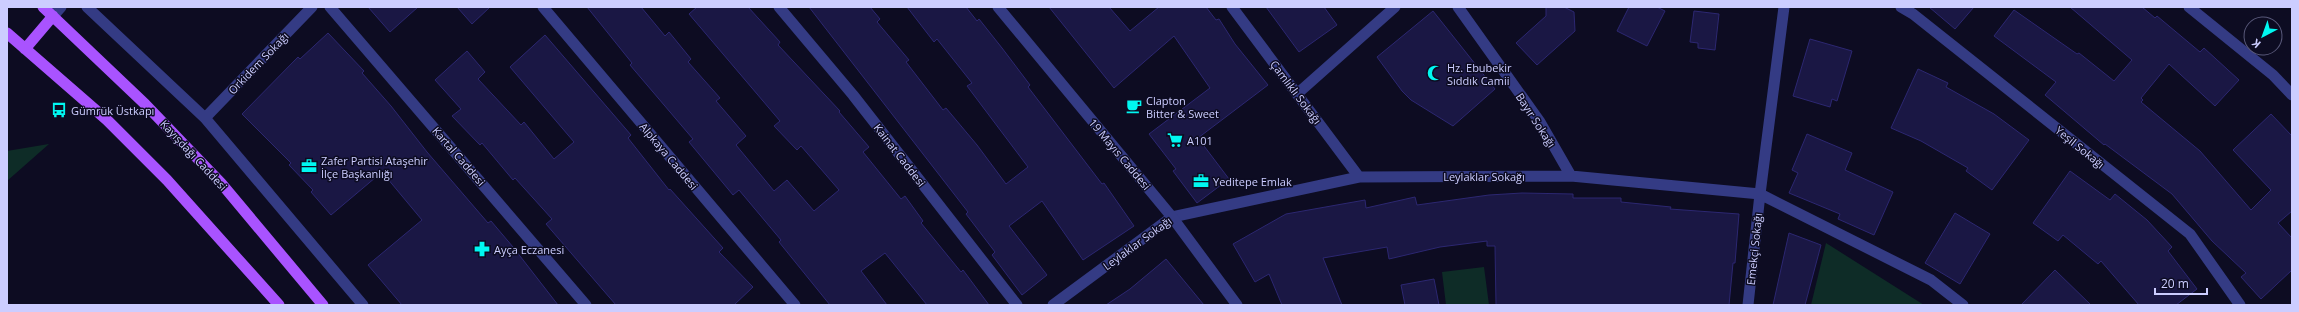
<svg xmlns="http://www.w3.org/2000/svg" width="2299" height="312" font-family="'Open Sans',sans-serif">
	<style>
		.green { fill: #0e2c27 }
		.building { fill: #1a1744; stroke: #2c2771 }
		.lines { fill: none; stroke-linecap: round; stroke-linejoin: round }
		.minor { stroke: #343b84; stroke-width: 11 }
		.tertiary { stroke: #343b84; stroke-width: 11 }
		.primary { stroke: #a953ff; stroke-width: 11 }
		.labels { text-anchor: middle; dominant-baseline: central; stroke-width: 3; stroke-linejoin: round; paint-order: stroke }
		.street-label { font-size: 11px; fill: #cccdff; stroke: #0d0c22 }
		.poi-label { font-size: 11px; fill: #cccdff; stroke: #0d0c22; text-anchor: start }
	</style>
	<rect width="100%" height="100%" fill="#0d0c22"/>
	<path class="green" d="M49,144L7,181V151Z
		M1826,243L1924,305H1811Z
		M1484,267L1489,305H1446L1442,272Z"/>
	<path class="building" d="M368,7H418L390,32Z
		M457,7H490L472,24Z
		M587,7H641L665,36L669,32L691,59L688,62L720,98L716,101L746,136L736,145L774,191L787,180L814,211L839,190L801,146L797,150L774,126L780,121L689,14L697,7H748L780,42L778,45L840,111L839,112L869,147L863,152L901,199L905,196L923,221L921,223L961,272L963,270L989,305H927L885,253L861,271L887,305H830L779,242L781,240L739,190L733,195L689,142L693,139L630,65L632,63Z
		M809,7H870L880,19L877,22L909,60L906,62L943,110L946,108L977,145L1006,184L1028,167L967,86L972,83L937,39L934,42L907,7H966L977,21L979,19L1002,48L1030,85L1028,87L1102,184L1104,183L1134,226L1083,260L1042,201L1009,226L1047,275L1022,295L992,255L995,252L966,214L968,212Z
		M1049,7H1109L1130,31L1159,7H1206L1216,20L1219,19L1235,44L1268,85L1198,138L1229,179L1197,203L1173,171L1176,169L1149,134L1210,88L1174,36L1114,88Z
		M1266,7H1324L1337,25L1299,52Z
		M1546,7H1564L1574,12L1575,31L1537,65L1516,43L1546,16Z
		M1629,7H1657L1665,11L1647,46L1617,31Z
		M1929,7H1974L1955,29Z
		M2070,7H2142L2155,18L2157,16L2200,52L2204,48L2239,80L2215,106L2169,64L2141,98L2143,100L2141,102L2200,151L2251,210L2271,190L2233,150L2271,114L2292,136V211L2278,223L2292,238V270L2261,299L2241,277L2246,273L2212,241L2172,194L2105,144L2104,145L2045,95L2056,82L1994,36L2014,10L2077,54L2079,53L2114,81L2132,60Z
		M1433,11L1495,89L1453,126L1411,100L1402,91L1377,57Z
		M1694,11L1719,14L1715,50L1698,48V43L1690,42Z
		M328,33L364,71L362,73L391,106L427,152L488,223L491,221L513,247L558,305H402L368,265L422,220L382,172L331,215L311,192L313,190L289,165L291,163L242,114L298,57L300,59Z
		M545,35L631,135L628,138L669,190L670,189L723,248L719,252L753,287L734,305H616L546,224L552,219L515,178L513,180L482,143L480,145L452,116L461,109L435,80L467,51L485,72L478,79L521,125L524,122L554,159L574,142L510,67Z
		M1810,39L1852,51L1837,101L1832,99L1830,107L1793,96Z
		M1918,69L1948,83L1946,87L1994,114L2029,140L1992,190L1966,171L1968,168L1921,141L1891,128Z
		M1807,134L1852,153L1845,170L1893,192L1874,235L1838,219L1840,214L1789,193L1798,173L1792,170Z
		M2070,171L2110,200L2115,194L2147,220L2172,247L2168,251L2197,289L2176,305H2139L2101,261L2098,264L2063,235L2058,241L2033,223Z
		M1522,193L1573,194V198H1621V202L1671,207L1670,209L1739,214L1735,263H1733L1729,305H1496L1495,246H1487V241L1440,247L1389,259L1387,247L1323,258L1342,305H1282L1269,274L1255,282L1233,244L1286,214L1365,200L1366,208L1415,197L1417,205L1489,195Z
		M1955,213L1990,234L1960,284L1925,263Z
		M1789,233L1821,245L1805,305H1773Z
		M1166,259L1204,305H1106L1130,289Z
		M2055,270L2091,305H2021Z
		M1434,279L1439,305H1405L1401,285Z"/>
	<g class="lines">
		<path class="minor" d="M87,7L205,118L363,305
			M330,7L586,305
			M543,7L795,305
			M779,7L853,95L1017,305
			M1232,7L1359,177
			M1458,7L1540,122L1571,176
			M1901,7L1913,14L2190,234L2240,305
			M2189,7L2273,75L2292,95
			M53,16L61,7
			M1297,94L1395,7
			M205,118L312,7
			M1053,305L1172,217L1359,177L1571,176L1760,194L1784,7
			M1748,305L1760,194L1931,280L1963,305"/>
		<path class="tertiary" d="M998,7L1172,217L1237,305"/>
		<path class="primary" d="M43,7L145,104L221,183L323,305
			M7,33L107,120L167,180L279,305
			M25,49L53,16"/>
	</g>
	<defs>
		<symbol id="mosque-bare" viewBox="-9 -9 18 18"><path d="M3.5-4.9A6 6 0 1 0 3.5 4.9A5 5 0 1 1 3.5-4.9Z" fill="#00f7f1" stroke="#0d0c22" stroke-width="2.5" paint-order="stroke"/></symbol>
		<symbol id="cafe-bare" viewBox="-9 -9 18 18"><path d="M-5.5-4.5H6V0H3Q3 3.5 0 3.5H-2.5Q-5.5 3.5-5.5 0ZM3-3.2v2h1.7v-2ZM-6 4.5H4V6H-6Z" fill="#00f7f1" stroke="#0d0c22" stroke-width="2.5" paint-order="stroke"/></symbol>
		<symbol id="bus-bare" viewBox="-9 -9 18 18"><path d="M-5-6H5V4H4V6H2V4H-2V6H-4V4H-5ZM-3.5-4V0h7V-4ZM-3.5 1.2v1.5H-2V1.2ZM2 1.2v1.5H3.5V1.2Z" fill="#00f7f1" stroke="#0d0c22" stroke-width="2.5" paint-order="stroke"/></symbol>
		<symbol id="supermarket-bare" viewBox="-9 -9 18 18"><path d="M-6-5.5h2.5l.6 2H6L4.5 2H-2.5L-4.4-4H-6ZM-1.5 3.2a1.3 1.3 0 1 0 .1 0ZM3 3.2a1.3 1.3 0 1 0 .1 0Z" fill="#00f7f1" stroke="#0d0c22" stroke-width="2.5" paint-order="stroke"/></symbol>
		<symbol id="office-bare" viewBox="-9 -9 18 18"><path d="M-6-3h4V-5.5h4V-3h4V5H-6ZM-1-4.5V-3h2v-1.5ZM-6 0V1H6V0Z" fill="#00f7f1" stroke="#0d0c22" stroke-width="2.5" paint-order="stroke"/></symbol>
		<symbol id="pharmacy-bare" viewBox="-9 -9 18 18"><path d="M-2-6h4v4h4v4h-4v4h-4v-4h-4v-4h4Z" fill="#00f7f1" stroke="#0d0c22" stroke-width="2.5" paint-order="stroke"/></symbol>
	</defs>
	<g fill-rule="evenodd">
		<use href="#mosque-bare" x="1424" y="62" width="22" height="22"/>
		<use href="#cafe-bare" x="1123" y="95" width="22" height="22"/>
		<use href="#bus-bare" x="48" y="99" width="22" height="22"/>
		<use href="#supermarket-bare" x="1164" y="129" width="22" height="22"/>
		<use href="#office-bare" x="298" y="155" width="22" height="22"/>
		<use href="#office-bare" x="1190" y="170" width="22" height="22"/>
		<use href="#pharmacy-bare" x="471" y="238" width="22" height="22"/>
	</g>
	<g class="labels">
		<g class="street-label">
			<text transform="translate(258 63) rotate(-46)">Orkidem Sokağı</text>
			<text transform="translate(1296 92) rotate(53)">Çamlıklı Sokağı</text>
			<text transform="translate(1536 120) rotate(57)">Bayır Sokağı</text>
			<text transform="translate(2080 147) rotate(39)">Yeşil Sokağı</text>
			<text transform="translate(1120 154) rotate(50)">19 Mayıs Caddesi</text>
			<text transform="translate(194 155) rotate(47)">Kayışdağı Caddesi</text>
			<text transform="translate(900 155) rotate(52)">Kainat Caddesi</text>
			<text transform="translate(459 156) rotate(49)">Kartal Caddesi</text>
			<text transform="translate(669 156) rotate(50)">Alpkaya Caddesi</text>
			<text x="1484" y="176">Leylaklar Sokağı</text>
			<text transform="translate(1137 243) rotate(-36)">Leylaklar Sokağı</text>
			<text transform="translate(1754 249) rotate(-84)">Emekçi Sokağı</text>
		</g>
		<g class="poi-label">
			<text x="1447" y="67">Hz. Ebubekir<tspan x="1447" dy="13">Sıddık Camii</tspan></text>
			<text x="1146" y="100">Clapton<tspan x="1146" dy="13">Bitter &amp; Sweet</tspan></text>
			<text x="71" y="110">Gümrük Üstkapı</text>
			<text x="1187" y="140">A101</text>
			<text x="321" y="160">Zafer Partisi Ataşehir<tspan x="321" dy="13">İlçe Başkanlığı</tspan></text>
			<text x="1213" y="181">Yeditepe Emlak</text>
			<text x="494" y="249">Ayça Eczanesi</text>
		</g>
	</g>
	<rect width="2299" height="312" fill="none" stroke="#cccdff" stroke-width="16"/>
	<g transform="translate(2263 36) rotate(221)"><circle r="19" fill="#0d0c22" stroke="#59597a"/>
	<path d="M0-3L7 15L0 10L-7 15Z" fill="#00f7f1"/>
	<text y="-6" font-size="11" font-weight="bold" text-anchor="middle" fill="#cccdff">K</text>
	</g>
	<path d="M2155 288v6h52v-6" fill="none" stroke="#cccdff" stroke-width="2"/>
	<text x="2161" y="288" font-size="12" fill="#cccdff" stroke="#0d0c22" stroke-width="3" paint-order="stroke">20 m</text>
</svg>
